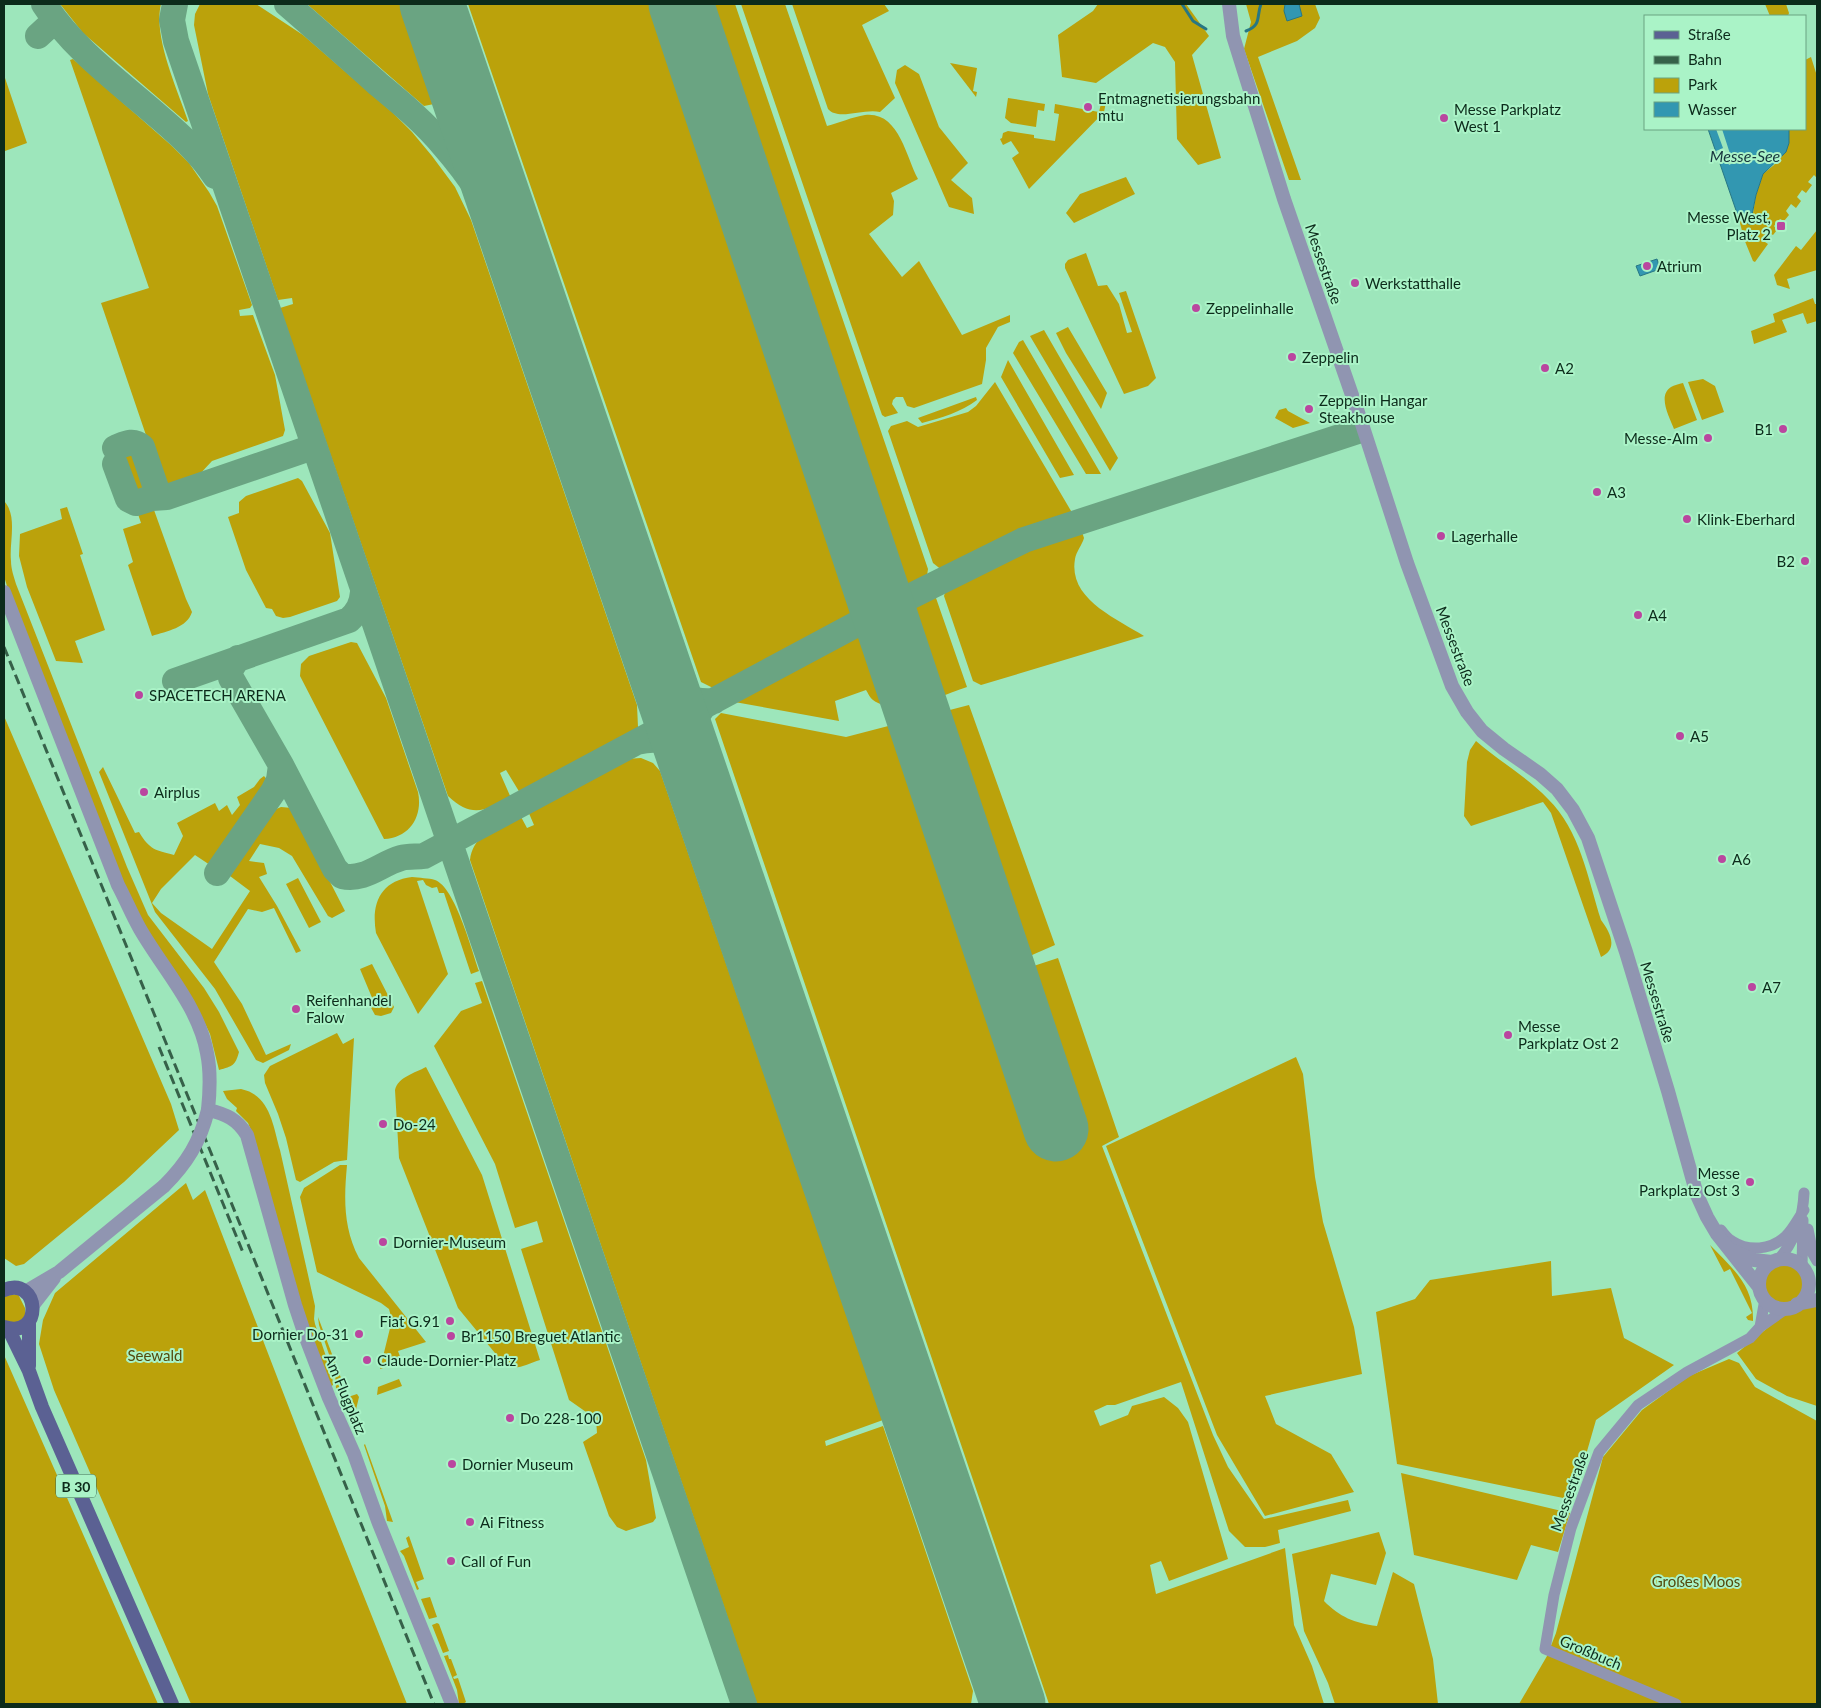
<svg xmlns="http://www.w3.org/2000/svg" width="1821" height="1708" font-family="Lato,sans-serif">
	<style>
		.green { fill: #bba20b }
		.water { fill: #3297b1; stroke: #277784 }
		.pier { fill: #9de6bb }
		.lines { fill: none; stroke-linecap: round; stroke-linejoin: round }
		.stream { stroke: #277784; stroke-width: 3 }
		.taxiway { stroke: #6aa482; stroke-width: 26 }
		.runway { stroke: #6aa482; stroke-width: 65 }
		.minor { stroke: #9095b1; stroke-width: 11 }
		.tertiary { stroke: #9095b1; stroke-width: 14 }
		.primary { stroke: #5b6193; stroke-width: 14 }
		.rail { stroke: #366149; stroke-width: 3; stroke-dasharray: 10 5; stroke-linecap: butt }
		.tertiary-bridge { stroke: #9095b1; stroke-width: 14 }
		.poi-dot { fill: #ba469f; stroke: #aaf3c7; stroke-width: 2 }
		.labels { text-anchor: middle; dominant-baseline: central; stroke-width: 4; stroke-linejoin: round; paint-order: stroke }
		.shield { fill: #aaf3c7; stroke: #3b674f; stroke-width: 1 }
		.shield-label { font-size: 14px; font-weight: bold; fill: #0c2b1b }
		.poi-label { font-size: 15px; fill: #0c2b1b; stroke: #aaf3c7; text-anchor: start }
		.street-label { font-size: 15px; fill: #0c2b1b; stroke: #aaf3c7 }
		.park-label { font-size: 15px; fill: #54490c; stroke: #aaf3c7 }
		.water-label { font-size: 16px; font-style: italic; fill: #16343d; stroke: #aaf3c7 }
	</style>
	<rect width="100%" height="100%" fill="#9de6bb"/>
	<path class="green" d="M60,4H161C153,37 177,88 188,121L186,122L83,33Z
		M200,4H256L303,35L393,113L412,132L432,156L455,187L471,220L637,705L638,727L626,737L520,793L506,770L500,773L511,798C485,811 471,818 448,796L280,308L293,304L292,298L278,300L208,94L194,25L195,14Z
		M307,4H400L434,104L424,106Z
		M468,4H735L928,569L926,582L717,690L701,682Z
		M741,4H785L827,126C839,123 852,117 865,115C899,111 906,157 918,179L891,193L894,201L893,215L869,234L902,277L919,261L962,335L1010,315V322L998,327L986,348V360L982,384L914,408L907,406L903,397H896L893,400L892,404L898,413L885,417L882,415Z
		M792,4H884L889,11L862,25L895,98L880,112C864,108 838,121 828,109Z
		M1098,4H1186L1209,36L1192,55L1221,158L1198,165L1177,139L1175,62L1165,47L1153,43L1096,83L1062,77L1058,35L1093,11Z
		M1246,4H1285L1284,11L1302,16L1299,4H1315L1320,18L1315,28L1297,41L1258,57L1301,180H1289L1244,49L1251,22Z
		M1765,4H1786L1789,13L1788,16H1770Z
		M1811,57L1817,76V178L1814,175L1808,182L1812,185L1806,193L1802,190L1797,197L1801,201L1796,208L1791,204L1786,211L1789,215L1784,221L1780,219L1774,226L1777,230L1773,235L1768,232L1762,240L1768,244L1755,262L1753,261L1744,239L1739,219L1744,220L1751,225L1756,195L1763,174L1774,165L1789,143V129H1805V60Z
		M73,59L172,146L189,163L209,192L217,206L252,305L250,308L239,310L240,316L253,315L275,375L285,430L283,436L212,461L198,476L164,488L101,303L149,288L70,60Z
		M950,63L977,68L973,91L977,92L976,97Z
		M905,65L919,74L939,127L968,163L951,180L972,198L974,214L949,207L895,83L897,70Z
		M4,75L27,143L5,151L4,148Z
		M1104,91L1108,92L1104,112L1029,189L1012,158L1019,153L1011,141L1003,145L1000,139L1002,138L1003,133L1008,131L1034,135V138L1055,141L1059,114L1054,113L1055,104L1099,112Z
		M1008,98L1045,104L1044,111L1038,110L1036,127L1011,123L1005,118Z
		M1126,177L1135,194L1074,223L1066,213L1080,194Z
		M1817,230V270L1787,279L1790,289L1777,285L1774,275L1796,246L1801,250Z
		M1086,253L1098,286L1107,285L1119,304L1127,333L1132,332L1119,293L1126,291L1156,378L1148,386L1124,394L1065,268V264L1068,260Z
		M1813,298L1815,304H1817V321L1807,324L1803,313L1782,320L1787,332L1754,344L1751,331L1775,322L1773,314Z
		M1068,327L1107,393L1101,409L1066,353L1056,333Z
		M1044,330L1118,458L1110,471L1030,336Z
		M1023,340L1101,474H1086L1013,353L1019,342Z
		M1008,360L1074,475L1060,478L1001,377Z
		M1703,379L1715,386L1724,412L1702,420L1688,382Z
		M995,382L1074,516L1023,535L950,570L943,571L933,563L888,431L891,426L907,421L918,427L968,412L976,406Z
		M1683,383L1697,420L1674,429C1670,418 1657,396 1671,387C1674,385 1679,384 1683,383Z
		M976,397L977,400C961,412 941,418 922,423L918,418Z
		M1286,408L1288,411L1310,423L1293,428L1275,418L1279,410Z
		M131,447L136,449L148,488L143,493L136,496L131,493L117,450Z
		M298,478L302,481L330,533L340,597L337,601L290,617L283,618L276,616L272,609L266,608L246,570L228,517L239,513V502L246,496Z
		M4,501C18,516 9,542 11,561C11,569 14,577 16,584L127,867L148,915L204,988L219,1012L239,1052C235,1066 233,1066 219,1070L210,1034L198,1009L147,930L122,879L9,593L4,576Z
		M146,506L154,510L186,599L192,612C187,628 167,631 152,636L128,565L133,562L123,529L141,523L138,514L139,508Z
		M67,507L83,554L80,555L105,630L75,641L83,663L56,661L27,587L19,556L20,534L62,519L60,509Z
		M1080,526L1084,538C1082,545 1076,552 1075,559C1068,599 1116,618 1144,636L981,685L973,681L944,596L948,583C990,560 1034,541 1080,526Z
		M930,594L936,598L967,687C942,695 897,718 873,700C870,698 868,693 866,690L835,701L839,721L729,701Z
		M351,642L357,643L386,698L418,792C423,816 410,838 384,839L300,676L301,664L309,656Z
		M969,705L1055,945L1000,969L1003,976L1058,958L1119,1137L1102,1146L1213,1435L1228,1467L1264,1519L1348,1500L1351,1511L1278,1530L1280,1543L1265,1547H1245L1229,1531L1181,1382L1115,1405H1107L1094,1411L1100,1426L1128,1415L1132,1406L1164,1397L1178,1408L1188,1422L1228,1559L1169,1581L1161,1561L1150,1565L1156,1594L1285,1548L1294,1625L1312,1666L1324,1704H1049L715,719L721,713L846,737Z
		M4,716L171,1104L179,1130L124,1182L24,1264L16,1266L4,1258Z
		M1476,741C1499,761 1527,777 1548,799C1580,830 1588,879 1601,920C1610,932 1619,949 1601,957L1551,813L1543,802L1471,826L1464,816L1467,762L1470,750Z
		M641,758L653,763L660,771L883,1420L825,1441L826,1446L883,1426L973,1691L971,1704H757L470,860C473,833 499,826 520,815L527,828L534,825L528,811L626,759Z
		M103,767L135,833L139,832C150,850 155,850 174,855L183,836L177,823L215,803L219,811L227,805L232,815L240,805L237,797L254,787L260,779L264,776L268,781L210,865L195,855L161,889L152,903L161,913L212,949L250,891L230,876L274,810L281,807L292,808L345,911L332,918L328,916L292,856L279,848L260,844L249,861L264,863L267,874L259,877L277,906L301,951L296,953L274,908L262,912L248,909L214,962L242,1004L266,1055L291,1044L289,1050L263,1063L256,1060L215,989L155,912L99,772Z
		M412,877C419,878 429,878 435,880C455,887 472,951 479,971L471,974L444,893H439L437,887L432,888L426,885L423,880L417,881L448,974L418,1014L376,933C371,904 380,881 412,877Z
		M298,878L321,922L309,928L286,884Z
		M372,964L394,1007L391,1013L381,1016L375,1015L369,1004L373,1000L360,969Z
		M482,981L646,1460L656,1518L653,1522L626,1531L617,1527L609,1516L583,1442L597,1433L596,1419L569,1400L521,1249L543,1242L537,1221L515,1228L495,1164L434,1046L461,1011L482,1003L475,983Z
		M337,1033L343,1044L354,1038L347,1160L334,1162L300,1182L296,1180L286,1138L278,1114L265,1083L264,1075L270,1066Z
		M1296,1057L1303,1074L1315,1177L1323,1222L1354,1327L1362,1374L1265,1396L1276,1424L1331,1454L1354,1492L1265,1516L1217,1435L1106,1146Z
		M426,1067L482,1175L540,1360C527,1364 515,1372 504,1364L458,1308L399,1158L395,1090C398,1077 415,1073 426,1067Z
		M241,1089C270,1095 273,1125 280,1150L315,1306L314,1319L315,1324L332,1374L333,1385L330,1387L306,1321L255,1140L248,1123L236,1111L237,1108L227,1099L223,1091Z
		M340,1165H347C344,1198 343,1227 359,1258L426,1342L398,1351L402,1362L380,1369L392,1320L389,1309L381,1303L317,1272L300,1197L304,1188Z
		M186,1183L193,1200L205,1190L301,1439L407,1704H191L54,1390L39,1344L43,1320L55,1293Z
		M1710,1245C1733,1269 1754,1285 1753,1321L1748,1320L1746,1317L1752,1313L1730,1269L1724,1272Z
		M1551,1261L1552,1296L1611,1288L1624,1338L1674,1365L1596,1420L1573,1500L1397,1464L1376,1312L1415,1299L1430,1280Z
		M1765 1284a19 19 0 1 1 38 0a19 19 0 1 1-38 0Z
		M18,1294L25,1308L26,1319L21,1323L4,1322V1296Z
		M1812,1305H1817V1406L1787,1396L1756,1379L1737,1353L1781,1317Z
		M318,1317L341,1378V1387L336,1389L335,1372L319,1325Z
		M4,1355L158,1704H4Z
		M1729,1359L1739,1363L1755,1387L1817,1421V1704H1519L1547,1656L1556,1633L1603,1457L1642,1410L1689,1376Z
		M399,1379L402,1386L377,1395L378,1387Z
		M357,1394L359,1397L353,1422L341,1401L342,1399Z
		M365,1444L393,1522L387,1521L385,1506L364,1445Z
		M1401,1473L1570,1513L1558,1552L1531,1545L1517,1580L1414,1555Z
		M1379,1532L1386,1553L1376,1585L1331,1574L1324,1601C1340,1617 1354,1623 1377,1626L1393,1572L1414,1584L1433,1659L1438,1704H1335L1328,1683L1304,1631L1292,1554Z
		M409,1536L424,1579L416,1582L419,1589L417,1590L404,1556L400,1551L409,1547L406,1538Z
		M430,1597L437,1617L429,1619L421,1599Z
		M437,1623L439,1624L449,1651L443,1653L432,1625Z
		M448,1655L449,1659H451L457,1675L453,1677L454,1679L458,1678L466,1702L463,1704H459L457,1690L444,1656Z"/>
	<path class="water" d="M1285,4H1299L1302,16L1287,21L1284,11Z
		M1708,129H1789V143L1786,152L1763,174L1756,195L1750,225L1744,220L1739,219Z
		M1657,259L1660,269L1640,276L1636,266Z"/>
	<path class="pier" d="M1716,129H1722L1733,163L1729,165L1725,154L1718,156L1716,151L1723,148Z"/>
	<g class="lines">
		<path class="stream" d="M1182,4L1193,21L1206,29
			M1246,31C1262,25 1256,17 1261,4"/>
		<path class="taxiway" d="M44,4C73,49 119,82 159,117C180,135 200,153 215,176
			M175,4L172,20L176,41L744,1704
			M287,4C317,30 348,57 378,84C401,103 425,123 444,146C479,186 504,230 525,277
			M38,36L51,24L53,18
			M115,448C125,444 133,439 142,447L157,491L159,494L167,497
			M115,464L128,499L136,503L152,498L167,497L313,447
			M238,658L230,670L231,678L281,765L335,869L342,876C365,881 380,864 401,858C408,856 417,857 424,856L883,610L1024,540L1355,432
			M661,673C677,694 687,703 714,701
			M175,681L349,620C358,612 362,604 363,592
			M637,742C665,735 678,744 693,767C686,738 685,730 704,706
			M217,873L273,792L279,780L281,765
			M1002,1672L1005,1687L1003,1704"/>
		<path class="runway" d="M432,4L1013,1704
			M681,4L1056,1129"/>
		<path class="minor" d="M1808,1229L1813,1254L1817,1261
			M1721,1230C1724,1234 1728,1239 1732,1241C1749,1252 1771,1250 1786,1236C1793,1229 1798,1219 1804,1210
			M1778,1260C1795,1241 1803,1217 1804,1193
			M1802,1267L1803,1220
			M1760,1327L1765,1299
			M1676,1704L1545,1649L1554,1595L1571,1528L1599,1452L1638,1405L1687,1372L1750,1338L1760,1327L1787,1308"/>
		<path class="tertiary" d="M1229,4L1233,36L1284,199L1361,421L1407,563L1452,686L1467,712L1482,731L1504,749L1540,774L1557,789L1573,810L1588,838L1626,952L1668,1091L1697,1195L1707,1217L1717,1234L1759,1287
			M4,592L118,885C126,900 132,915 140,929C163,969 199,1007 207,1053C211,1072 210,1091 208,1110C226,1114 237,1119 247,1135L295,1305L306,1338L329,1398L354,1454L378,1521L452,1704
			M1733,1251L1754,1260L1772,1262
			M1759 1284a25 25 0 1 1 50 0a25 25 0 1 1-50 0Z
			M25,1292L59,1272L164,1186
			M1797,1304L1817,1300
			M33,1305L54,1278"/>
		<path class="primary" d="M4,1290C40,1275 44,1340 4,1327
			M29,1322V1366
			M8,1328L29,1371L42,1407L172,1704"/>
		<path class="rail" d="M4,647L218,1170L434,1704
			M159,1047L244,1255"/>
		<path class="tertiary-bridge" d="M164,1186C187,1163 200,1142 208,1110"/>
	</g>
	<g class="poi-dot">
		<circle cx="1088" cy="107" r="5"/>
		<circle cx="1444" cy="118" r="5"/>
		<rect x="1776" y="221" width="10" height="10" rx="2.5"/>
		<circle cx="1647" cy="266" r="5"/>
		<circle cx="1355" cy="283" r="5"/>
		<circle cx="1196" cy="308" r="5"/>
		<circle cx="1292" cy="357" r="5"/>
		<circle cx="1545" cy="368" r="5"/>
		<circle cx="1309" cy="409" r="5"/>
		<circle cx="1783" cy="429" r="5"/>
		<circle cx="1708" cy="438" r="5"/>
		<circle cx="1597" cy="492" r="5"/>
		<circle cx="1687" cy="519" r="5"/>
		<circle cx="1441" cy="536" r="5"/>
		<circle cx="1805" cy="561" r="5"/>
		<circle cx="1638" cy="615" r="5"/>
		<circle cx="139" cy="695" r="5"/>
		<circle cx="1680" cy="736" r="5"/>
		<circle cx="144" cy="792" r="5"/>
		<circle cx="1722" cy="859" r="5"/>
		<circle cx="1752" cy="987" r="5"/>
		<circle cx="296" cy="1009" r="5"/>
		<circle cx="1508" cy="1035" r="5"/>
		<circle cx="383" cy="1124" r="5"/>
		<circle cx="1750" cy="1182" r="5"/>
		<circle cx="383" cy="1242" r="5"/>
		<circle cx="450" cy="1321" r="5"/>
		<circle cx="359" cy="1334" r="5"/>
		<circle cx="451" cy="1336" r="5"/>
		<circle cx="367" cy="1360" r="5"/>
		<circle cx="510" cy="1418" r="5"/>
		<circle cx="452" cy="1464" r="5"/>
		<circle cx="470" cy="1522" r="5"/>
		<circle cx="451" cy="1561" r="5"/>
	</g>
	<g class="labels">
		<rect class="shield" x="56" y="1474.5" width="40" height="23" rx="4"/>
		<g class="shield-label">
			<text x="76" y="1486">B 30</text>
		</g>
		<g class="poi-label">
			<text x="1098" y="98">Entmagnetisierungsbahn<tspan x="1098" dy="17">mtu</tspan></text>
			<text x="1454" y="109">Messe Parkplatz<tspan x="1454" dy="17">West 1</tspan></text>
			<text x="1771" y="217" text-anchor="end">Messe West,<tspan x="1771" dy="17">Platz 2</tspan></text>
			<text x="1657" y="266">Atrium</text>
			<text x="1365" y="283">Werkstatthalle</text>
			<text x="1206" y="308">Zeppelinhalle</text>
			<text x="1302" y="357">Zeppelin</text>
			<text x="1555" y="368">A2</text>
			<text x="1319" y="400">Zeppelin Hangar<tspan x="1319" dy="17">Steakhouse</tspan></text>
			<text x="1773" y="429" text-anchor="end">B1</text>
			<text x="1698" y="438" text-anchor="end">Messe-Alm</text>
			<text x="1607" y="492">A3</text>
			<text x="1697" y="519">Klink-Eberhard</text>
			<text x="1451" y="536">Lagerhalle</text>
			<text x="1795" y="561" text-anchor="end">B2</text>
			<text x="1648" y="615">A4</text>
			<text x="149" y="695">SPACETECH ARENA</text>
			<text x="1690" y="736">A5</text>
			<text x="154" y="792">Airplus</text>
			<text x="1732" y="859">A6</text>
			<text x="1762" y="987">A7</text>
			<text x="306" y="1000">Reifenhandel<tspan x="306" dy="17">Falow</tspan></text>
			<text x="1518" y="1026">Messe<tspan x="1518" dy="17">Parkplatz Ost 2</tspan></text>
			<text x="393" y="1124">Do-24</text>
			<text x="1740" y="1173" text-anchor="end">Messe<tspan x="1740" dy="17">Parkplatz Ost 3</tspan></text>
			<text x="393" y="1242">Dornier-Museum</text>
			<text x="440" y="1321" text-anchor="end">Fiat G.91</text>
			<text x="349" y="1334" text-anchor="end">Dornier Do-31</text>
			<text x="461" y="1336">Br1150 Breguet Atlantic</text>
			<text x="377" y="1360">Claude-Dornier-Platz</text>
			<text x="520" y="1418">Do 228-100</text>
			<text x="462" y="1464">Dornier Museum</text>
			<text x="480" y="1522">Ai Fitness</text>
			<text x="461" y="1561">Call of Fun</text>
		</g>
		<g class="street-label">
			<text transform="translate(1324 264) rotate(71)">Messestraße</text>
			<text transform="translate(1456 646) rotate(69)">Messestraße</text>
			<text transform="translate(1658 1002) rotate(73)">Messestraße</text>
			<text transform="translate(346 1394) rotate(67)">Am Flugplatz</text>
			<text transform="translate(1569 1491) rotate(-70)">Messestraße</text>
			<text transform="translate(1591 1652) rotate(23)">Großbuch</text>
		</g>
		<g class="park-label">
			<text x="155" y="1355">Seewald</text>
			<text x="1696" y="1581">Großes Moos</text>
		</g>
		<g class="water-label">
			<text x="1745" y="155">Messe-See</text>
		</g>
	</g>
	<rect width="1821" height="1708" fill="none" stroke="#0c2b1b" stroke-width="10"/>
	<rect x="1644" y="15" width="162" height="115" fill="#aaf3c7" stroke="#6ba382"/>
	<rect x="1654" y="31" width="25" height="8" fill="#5b6193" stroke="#6ba382"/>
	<text x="1688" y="40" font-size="15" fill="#0c2b1b">Straße</text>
	<rect x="1654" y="56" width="25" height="8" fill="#366149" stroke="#6ba382"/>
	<text x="1688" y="65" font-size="15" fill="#0c2b1b">Bahn</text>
	<rect x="1654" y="78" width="25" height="15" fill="#bba20b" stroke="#6ba382"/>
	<text x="1688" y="90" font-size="15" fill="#0c2b1b">Park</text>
	<rect x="1654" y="102" width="25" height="15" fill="#3297b1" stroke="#6ba382"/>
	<text x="1688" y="115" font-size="15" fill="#0c2b1b">Wasser</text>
</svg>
